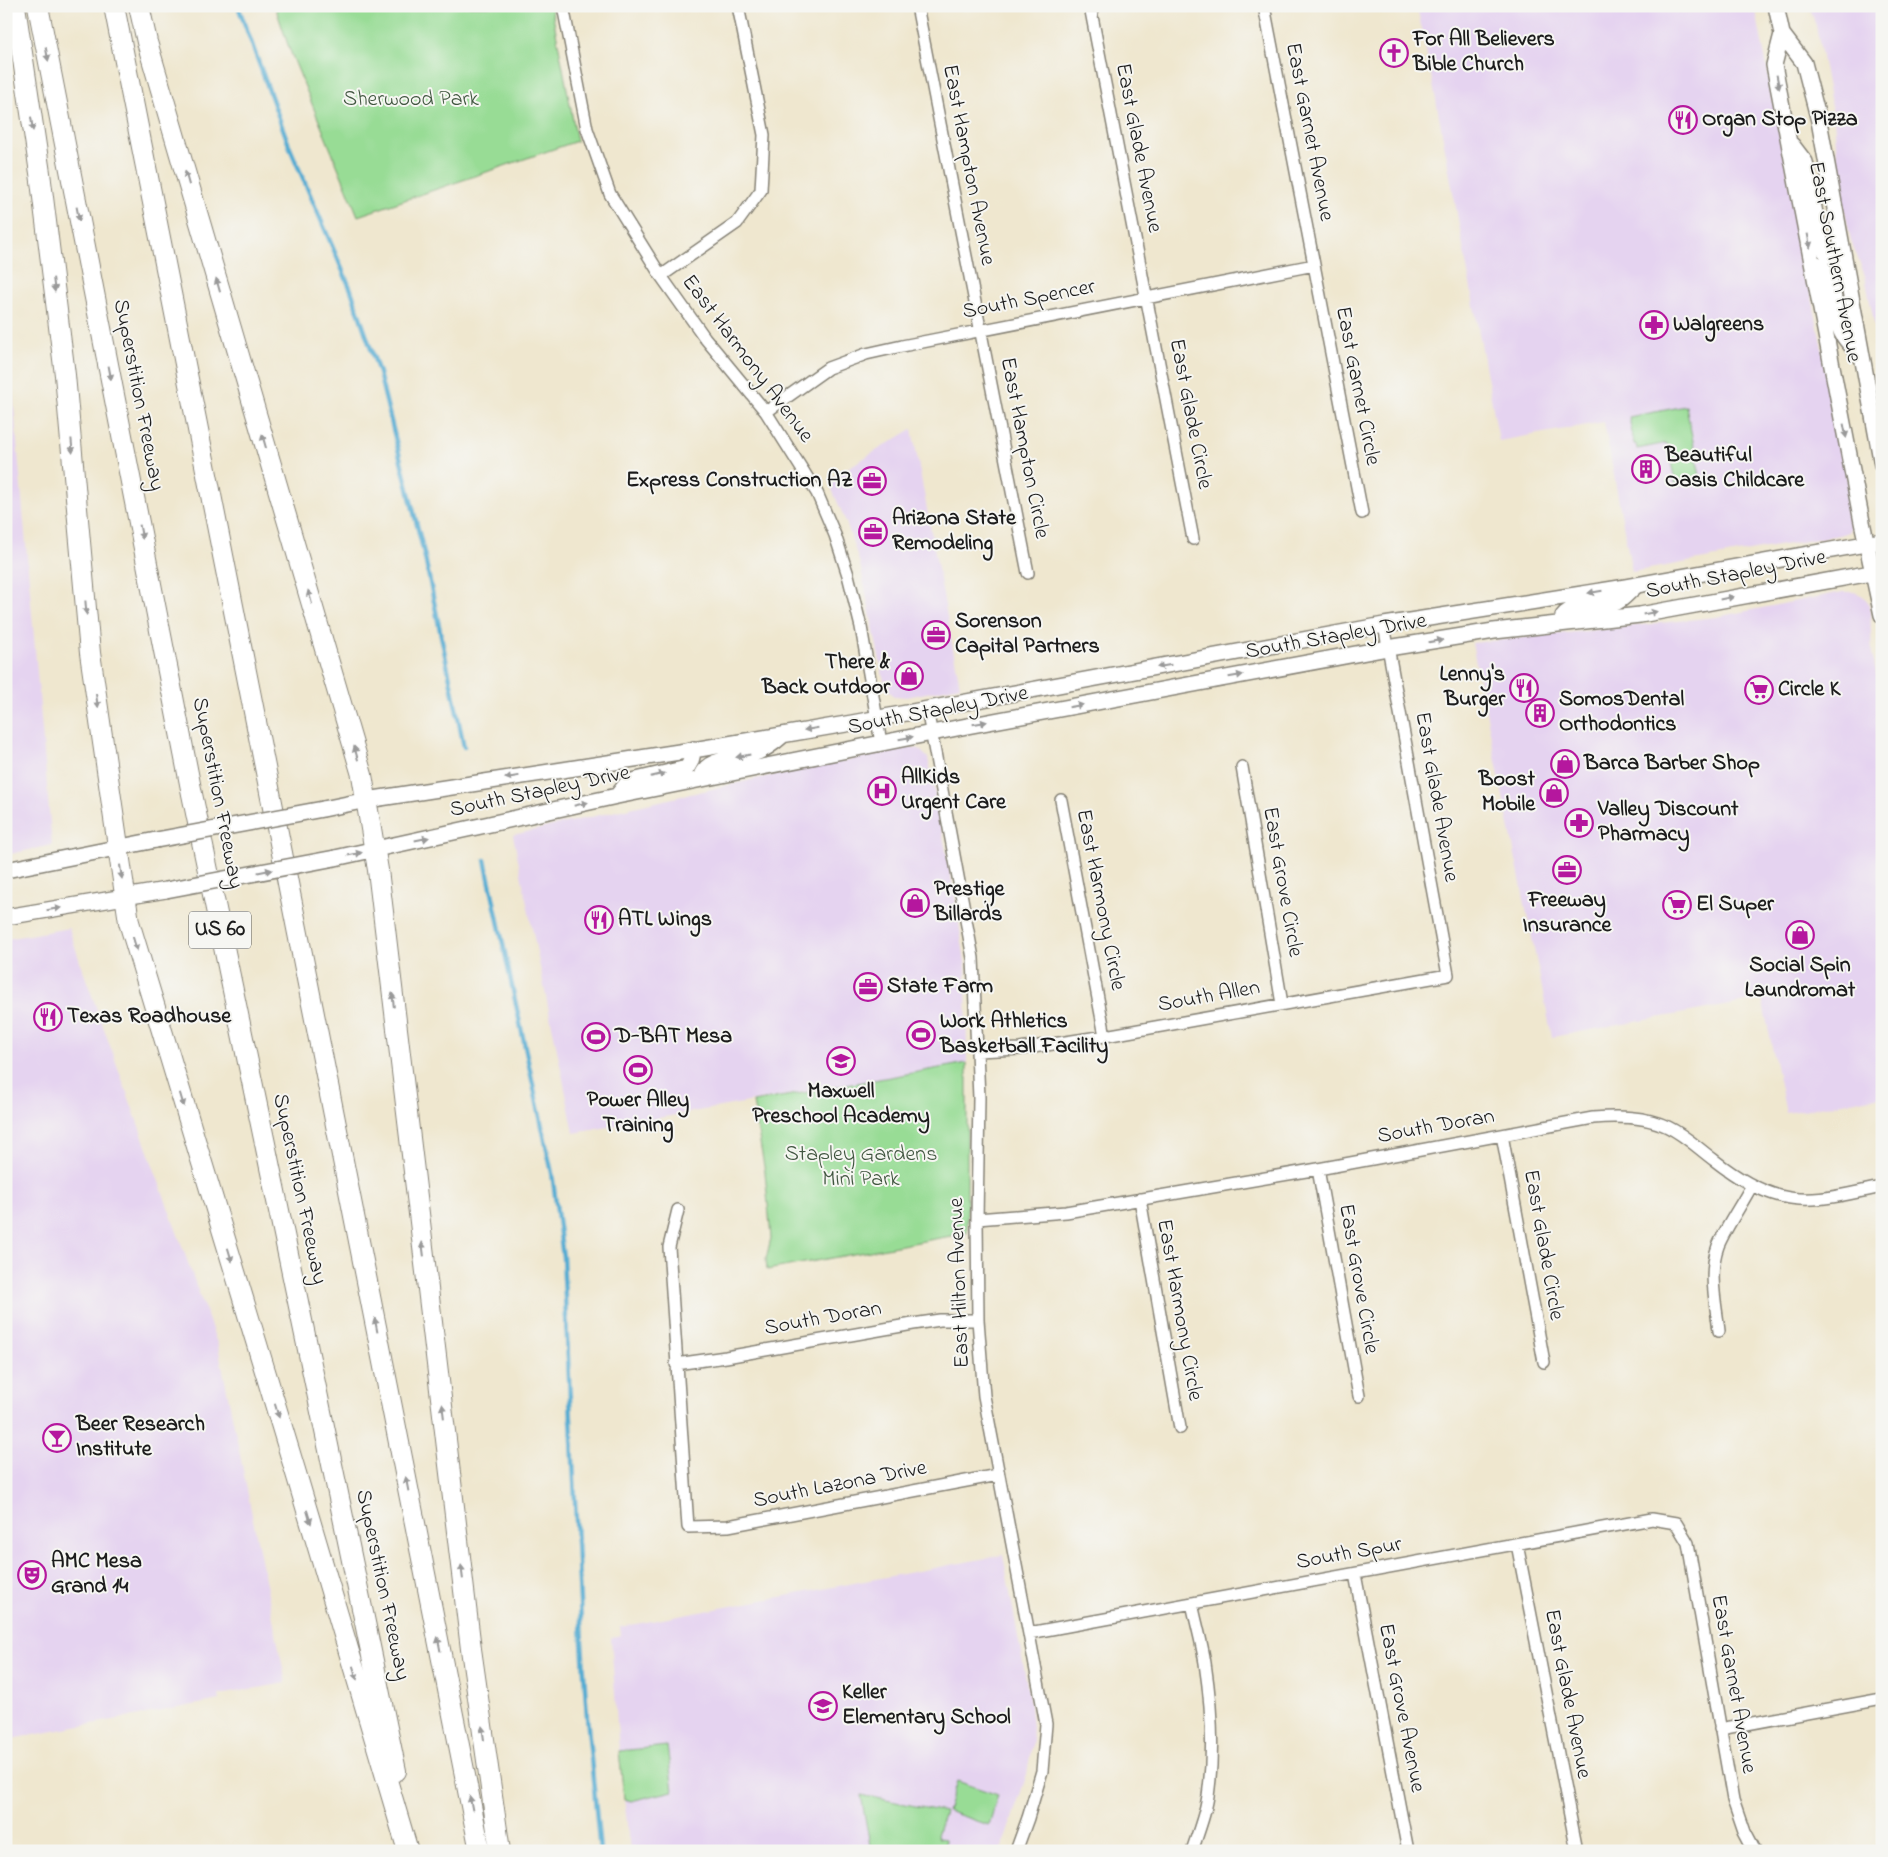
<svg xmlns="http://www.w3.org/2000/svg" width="1888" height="1857" font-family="'Indie Flower',sans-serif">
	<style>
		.built { fill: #e5d3f0 }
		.green { fill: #98dc95; stroke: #5a7c58 }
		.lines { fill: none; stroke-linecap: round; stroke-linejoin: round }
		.stream { stroke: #55acd2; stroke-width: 4.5 }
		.street-casing { stroke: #868276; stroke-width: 14 }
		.secondary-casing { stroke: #868276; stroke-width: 18 }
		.highway-casing { stroke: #868276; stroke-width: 22 }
		.street { stroke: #fff; stroke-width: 11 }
		.secondary { stroke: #fff; stroke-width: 15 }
		.highway { stroke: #fff; stroke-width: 20 }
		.secondary-bridge-casing { stroke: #868276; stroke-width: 18; stroke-linecap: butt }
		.secondary-bridge { stroke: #fff; stroke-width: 15 }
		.oneway { fill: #999 }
		.labels { text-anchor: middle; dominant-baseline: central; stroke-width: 4; stroke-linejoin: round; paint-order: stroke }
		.shield { fill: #f6f6f2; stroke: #5d5d5c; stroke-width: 1 }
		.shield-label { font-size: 21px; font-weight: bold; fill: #1c1c1c }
		.poi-label { font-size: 22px; font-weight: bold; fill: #1c1c1c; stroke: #f6f6f2; text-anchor: start }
		.park-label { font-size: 22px; fill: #415640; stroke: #f6f6f2 }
		.street-label { font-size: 22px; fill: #1c1c1c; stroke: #f6f6f2 }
	</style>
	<rect width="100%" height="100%" fill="#f6f6f2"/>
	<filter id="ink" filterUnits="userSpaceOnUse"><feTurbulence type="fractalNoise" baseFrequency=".02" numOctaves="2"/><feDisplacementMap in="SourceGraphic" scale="10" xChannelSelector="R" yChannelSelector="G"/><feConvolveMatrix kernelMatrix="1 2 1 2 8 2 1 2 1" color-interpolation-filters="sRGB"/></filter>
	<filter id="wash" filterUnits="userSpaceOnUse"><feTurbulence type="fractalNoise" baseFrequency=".0096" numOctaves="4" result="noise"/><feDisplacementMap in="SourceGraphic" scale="20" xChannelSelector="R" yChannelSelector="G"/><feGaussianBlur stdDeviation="1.12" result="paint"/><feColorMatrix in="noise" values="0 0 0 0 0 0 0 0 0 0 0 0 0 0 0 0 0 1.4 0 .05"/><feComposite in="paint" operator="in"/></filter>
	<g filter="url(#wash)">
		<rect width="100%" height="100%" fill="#efe7cf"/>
		<path class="built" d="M1417,6H1755L1854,512V522L1848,532L1839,535L1632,572L1604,422L1499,441L1436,100Z
			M1809,6H1882V364L1865,276L1851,241L1839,183L1834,119L1816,26Z
			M6,314L52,845L6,855Z
			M912,429L960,686L907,697L894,696L885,686L860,564L846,522L828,480Z
			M1843,592H1854L1863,596L1868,602L1870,611L1872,654L1882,698V1096L1786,1113L1762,999L1552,1037L1472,643L1716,617Z
			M912,747L919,749L928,758L955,898L966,968L967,1063L574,1133L513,835L764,777Z
			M69,928L81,965L218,1346L286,1683L219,1695L220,1700L6,1740V939Z
			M1003,1555L1029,1696L1033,1739L1027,1774L1001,1851H630L619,1751L611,1638L621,1635L620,1627Z"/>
		<path class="green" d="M275,6H551L577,141L358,216L289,48Z
			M1686,406L1701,481L1676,486L1667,443L1637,449L1636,444H1634L1629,417Z
			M967,1063V1233L767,1270L766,1259L771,1238L765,1172L753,1102Z
			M667,1746L673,1791L631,1801L624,1799L619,1751Z
			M957,1781L998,1795L989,1825L947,1811Z
			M861,1795L945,1812L937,1835L938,1838L945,1839V1851H871Z"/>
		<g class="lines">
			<path class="stream" d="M238,6L290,148L351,290L379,373L424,553L464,747
				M485,860L552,1173L563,1257L582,1642L587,1717L600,1851"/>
		</g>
	</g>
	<g filter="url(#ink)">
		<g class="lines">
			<defs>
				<path id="street" d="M563,6L587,129L610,194L661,276L705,338L766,412L817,493L835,535L848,575L861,627L881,743
					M917,6L1028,573
					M1090,6L1193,539
					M1264,6L1362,513
					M661,276L737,223L761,190L764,135L738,6
					M766,412L828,368L866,354L902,346L1314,265
					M927,709L973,958L979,1098L977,1219L978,1320L984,1396L1046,1724L1042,1771L1028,1818L1016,1851
					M1242,767L1282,1004
					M1061,800L1105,1036
					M977,1051L1020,1049L1105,1036L1448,975L1384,625
					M1502,1135L1544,1362
					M1318,1169L1359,1396
					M1140,1199L1180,1428
					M678,1210L669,1247L688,1527L728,1526L998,1475
					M977,1219L1066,1212L1318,1169L1593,1118C1618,1116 1645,1116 1668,1127C1685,1135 1699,1149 1714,1160C1733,1175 1757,1190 1780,1196C1814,1205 1849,1193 1882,1187
					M1719,1331C1716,1304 1708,1273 1718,1246C1726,1227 1742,1204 1752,1185
					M676,1364L726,1357L913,1324L940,1320H978
					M1517,1544L1577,1851
					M1355,1574L1408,1851
					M1192,1603C1196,1623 1202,1643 1205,1663C1211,1703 1214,1748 1209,1788C1207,1810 1199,1830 1192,1851
					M1029,1633L1652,1519L1676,1523L1688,1543L1733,1800L1744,1832L1754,1851
					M1720,1729L1882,1699"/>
				<path id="secondary" d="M1776,6L1782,34L1804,63L1819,121L1882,465
					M1782,34L1774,65L1862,522L1882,615
					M1792,145L1805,162L1821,244C1826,256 1831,257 1843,257
					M1813,263C1838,267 1832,318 1843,335C1847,342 1855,349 1860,356
					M1564,622L1563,616C1572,603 1603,608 1617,602C1624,599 1630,590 1636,586
					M700,779C705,757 736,759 753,754C765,750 774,743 783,735
					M617,796L628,782L687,768L691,761L694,749
					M323,809L367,800L699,749L852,723L1384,625L1620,588L1882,541
					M335,858L617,796L967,726L1388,648L1494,631L1640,615L1882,571
					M6,870L156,840
					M6,917L166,890"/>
				<path id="highway" d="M15,6L40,173L65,375L90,653L129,922L295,1470L408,1851
					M38,6L192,794L396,1771
					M114,6L480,1851
					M139,6L147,42L362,775L378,870L471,1649L500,1851"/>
			</defs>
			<use href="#street" class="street-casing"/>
			<use href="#secondary" class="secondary-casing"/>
			<use href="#highway" class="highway-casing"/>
			<use href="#street" class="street"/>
			<use href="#secondary" class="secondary"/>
			<use href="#highway" class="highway"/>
			<defs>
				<path id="secondary-bridge" d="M156,840L323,809
					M166,890L335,858"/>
			</defs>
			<use href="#secondary-bridge" class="secondary-bridge-casing"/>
			<use href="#secondary-bridge" class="secondary-bridge"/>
		</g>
		<defs><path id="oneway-solid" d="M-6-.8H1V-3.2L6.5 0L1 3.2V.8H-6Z" transform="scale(1.25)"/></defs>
		<g class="oneway">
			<use href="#oneway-solid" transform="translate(47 54) rotate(79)"/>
			<use href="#oneway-solid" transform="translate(1778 82) rotate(79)"/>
			<use href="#oneway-solid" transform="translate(32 124) rotate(82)"/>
			<use href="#oneway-solid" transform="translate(187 178) rotate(-106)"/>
			<use href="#oneway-solid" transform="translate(78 214) rotate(79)"/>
			<use href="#oneway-solid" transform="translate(1809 241) rotate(79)"/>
			<use href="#oneway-solid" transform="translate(54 285) rotate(83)"/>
			<use href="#oneway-solid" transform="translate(218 285) rotate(-106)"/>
			<use href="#oneway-solid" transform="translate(110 373) rotate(79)"/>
			<use href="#oneway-solid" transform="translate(1845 431) rotate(79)"/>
			<use href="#oneway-solid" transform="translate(264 441) rotate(-106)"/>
			<use href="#oneway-solid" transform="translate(72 446) rotate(85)"/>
			<use href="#oneway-solid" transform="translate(141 532) rotate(79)"/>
			<use href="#oneway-solid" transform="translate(1595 592) rotate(171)"/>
			<use href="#oneway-solid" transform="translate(310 597) rotate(-106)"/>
			<use href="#oneway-solid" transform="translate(1727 598) rotate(-11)"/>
			<use href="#oneway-solid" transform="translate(86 608) rotate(85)"/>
			<use href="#oneway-solid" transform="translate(1650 613) rotate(-12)"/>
			<use href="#oneway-solid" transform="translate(1436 641) rotate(-9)"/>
			<use href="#oneway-solid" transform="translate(1164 666) rotate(170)"/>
			<use href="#oneway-solid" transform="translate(1236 676) rotate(-10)"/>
			<use href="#oneway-solid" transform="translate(97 701) rotate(82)"/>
			<use href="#oneway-solid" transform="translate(1076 706) rotate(-10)"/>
			<use href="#oneway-solid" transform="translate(980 723) rotate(-10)"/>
			<use href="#oneway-solid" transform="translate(811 729) rotate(171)"/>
			<use href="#oneway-solid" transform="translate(906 738) rotate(-10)"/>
			<use href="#oneway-solid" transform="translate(356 753) rotate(-106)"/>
			<use href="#oneway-solid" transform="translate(743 756) rotate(169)"/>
			<use href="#oneway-solid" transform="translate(658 775) rotate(-13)"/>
			<use href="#oneway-solid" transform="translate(512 777) rotate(171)"/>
			<use href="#oneway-solid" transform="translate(581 804) rotate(-13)"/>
			<use href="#oneway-solid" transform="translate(422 839) rotate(-12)"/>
			<use href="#oneway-solid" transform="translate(355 854) rotate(-12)"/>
			<use href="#oneway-solid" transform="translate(265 871) rotate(-11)"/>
			<use href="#oneway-solid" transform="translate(121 872) rotate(82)"/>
			<use href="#oneway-solid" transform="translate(54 909) rotate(-9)"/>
			<use href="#oneway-solid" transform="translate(135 944) rotate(73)"/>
			<use href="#oneway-solid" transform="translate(393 1000) rotate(-97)"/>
			<use href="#oneway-solid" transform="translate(182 1100) rotate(73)"/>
			<use href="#oneway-solid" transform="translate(423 1249) rotate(-97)"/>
			<use href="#oneway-solid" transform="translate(230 1255) rotate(73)"/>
			<use href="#oneway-solid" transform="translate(376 1325) rotate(-101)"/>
			<use href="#oneway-solid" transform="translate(277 1411) rotate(73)"/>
			<use href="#oneway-solid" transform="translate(443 1411) rotate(-97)"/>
			<use href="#oneway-solid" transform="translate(407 1484) rotate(-101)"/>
			<use href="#oneway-solid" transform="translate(309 1517) rotate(73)"/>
			<use href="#oneway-solid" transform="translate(462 1572) rotate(-97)"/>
			<use href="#oneway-solid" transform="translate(439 1644) rotate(-101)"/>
			<use href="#oneway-solid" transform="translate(355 1673) rotate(73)"/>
			<use href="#oneway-solid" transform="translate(483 1733) rotate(-98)"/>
			<use href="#oneway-solid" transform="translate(471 1803) rotate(-101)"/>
		</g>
	</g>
	<defs>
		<symbol id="church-ring" viewBox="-11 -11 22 22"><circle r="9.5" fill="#f6f6f2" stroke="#b5179e" stroke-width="1.5"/><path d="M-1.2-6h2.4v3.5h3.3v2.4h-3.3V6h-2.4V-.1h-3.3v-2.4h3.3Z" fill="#b5179e"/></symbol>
		<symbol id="restaurant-ring" viewBox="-11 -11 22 22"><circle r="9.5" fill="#f6f6f2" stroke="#b5179e" stroke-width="1.5"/><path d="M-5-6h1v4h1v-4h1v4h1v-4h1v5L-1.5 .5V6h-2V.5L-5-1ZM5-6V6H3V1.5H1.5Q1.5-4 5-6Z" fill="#b5179e"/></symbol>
		<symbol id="pharmacy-ring" viewBox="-11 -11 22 22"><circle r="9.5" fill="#f6f6f2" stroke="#b5179e" stroke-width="1.5"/><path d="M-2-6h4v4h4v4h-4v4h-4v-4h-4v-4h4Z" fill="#b5179e"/></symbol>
		<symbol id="building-ring" viewBox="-11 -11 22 22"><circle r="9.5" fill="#f6f6f2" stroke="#b5179e" stroke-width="1.5"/><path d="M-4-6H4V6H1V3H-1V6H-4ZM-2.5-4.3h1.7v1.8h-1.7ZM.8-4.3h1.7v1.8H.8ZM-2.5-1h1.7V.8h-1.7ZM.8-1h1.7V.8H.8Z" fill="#b5179e"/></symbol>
		<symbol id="office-ring" viewBox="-11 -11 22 22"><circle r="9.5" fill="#f6f6f2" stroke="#b5179e" stroke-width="1.5"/><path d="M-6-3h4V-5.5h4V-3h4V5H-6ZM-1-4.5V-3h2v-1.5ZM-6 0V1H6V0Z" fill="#b5179e"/></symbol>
		<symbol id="shop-ring" viewBox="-11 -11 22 22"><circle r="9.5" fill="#f6f6f2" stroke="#b5179e" stroke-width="1.5"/><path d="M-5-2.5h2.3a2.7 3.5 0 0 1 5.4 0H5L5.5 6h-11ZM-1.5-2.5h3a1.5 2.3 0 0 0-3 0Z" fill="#b5179e"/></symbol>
		<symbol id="supermarket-ring" viewBox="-11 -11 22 22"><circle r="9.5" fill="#f6f6f2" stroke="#b5179e" stroke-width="1.5"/><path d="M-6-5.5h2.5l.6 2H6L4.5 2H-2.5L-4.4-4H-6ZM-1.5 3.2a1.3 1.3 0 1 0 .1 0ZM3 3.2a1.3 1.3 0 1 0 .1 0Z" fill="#b5179e"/></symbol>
		<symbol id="hospital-ring" viewBox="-11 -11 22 22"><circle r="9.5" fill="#f6f6f2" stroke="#b5179e" stroke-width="1.5"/><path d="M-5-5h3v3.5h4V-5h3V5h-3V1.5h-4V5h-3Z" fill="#b5179e"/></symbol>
		<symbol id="stadium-ring" viewBox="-11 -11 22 22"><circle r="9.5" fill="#f6f6f2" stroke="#b5179e" stroke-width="1.5"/><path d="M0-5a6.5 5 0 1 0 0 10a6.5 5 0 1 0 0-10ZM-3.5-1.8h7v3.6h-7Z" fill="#b5179e"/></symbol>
		<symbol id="school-ring" viewBox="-11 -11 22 22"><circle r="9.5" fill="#f6f6f2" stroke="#b5179e" stroke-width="1.5"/><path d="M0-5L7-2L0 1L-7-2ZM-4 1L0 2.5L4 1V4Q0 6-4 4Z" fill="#b5179e"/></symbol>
		<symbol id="bar-ring" viewBox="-11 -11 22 22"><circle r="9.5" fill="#f6f6f2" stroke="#b5179e" stroke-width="1.5"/><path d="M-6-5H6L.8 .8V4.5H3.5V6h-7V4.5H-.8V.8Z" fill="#b5179e"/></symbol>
		<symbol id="theatre-ring" viewBox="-11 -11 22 22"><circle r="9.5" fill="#f6f6f2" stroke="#b5179e" stroke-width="1.5"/><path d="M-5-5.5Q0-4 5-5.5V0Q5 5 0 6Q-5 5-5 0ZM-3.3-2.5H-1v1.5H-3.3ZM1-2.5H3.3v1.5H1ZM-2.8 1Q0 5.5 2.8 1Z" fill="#b5179e"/></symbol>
	</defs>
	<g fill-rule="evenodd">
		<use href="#church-ring" x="1378" y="37" width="32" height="32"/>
		<use href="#restaurant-ring" x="1667" y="104" width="32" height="32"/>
		<use href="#pharmacy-ring" x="1638" y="309" width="32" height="32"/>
		<use href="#building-ring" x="1630" y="453" width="32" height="32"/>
		<use href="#office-ring" x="856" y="465" width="32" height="32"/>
		<use href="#office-ring" x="857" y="516" width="32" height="32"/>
		<use href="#office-ring" x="920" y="619" width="32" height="32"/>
		<use href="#shop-ring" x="893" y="660" width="32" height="32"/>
		<use href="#restaurant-ring" x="1508" y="672" width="32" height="32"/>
		<use href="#supermarket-ring" x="1743" y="674" width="32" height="32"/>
		<use href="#building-ring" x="1524" y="697" width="32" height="32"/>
		<use href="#shop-ring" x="1549" y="748" width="32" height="32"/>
		<use href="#hospital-ring" x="866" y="775" width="32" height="32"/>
		<use href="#shop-ring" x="1538" y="777" width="32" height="32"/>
		<use href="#pharmacy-ring" x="1563" y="807" width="32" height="32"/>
		<use href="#office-ring" x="1551" y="854" width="32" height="32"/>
		<use href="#shop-ring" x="899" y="887" width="32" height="32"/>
		<use href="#supermarket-ring" x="1661" y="889" width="32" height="32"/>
		<use href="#restaurant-ring" x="583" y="904" width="32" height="32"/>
		<use href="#shop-ring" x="1784" y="919" width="32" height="32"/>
		<use href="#office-ring" x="852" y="971" width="32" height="32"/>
		<use href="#restaurant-ring" x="32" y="1001" width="32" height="32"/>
		<use href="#stadium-ring" x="905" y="1019" width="32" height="32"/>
		<use href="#stadium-ring" x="580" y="1021" width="32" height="32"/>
		<use href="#school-ring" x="825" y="1045" width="32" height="32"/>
		<use href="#stadium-ring" x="622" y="1054" width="32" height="32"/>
		<use href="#bar-ring" x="41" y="1422" width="32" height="32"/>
		<use href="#theatre-ring" x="16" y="1559" width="32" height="32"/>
		<use href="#school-ring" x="807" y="1690" width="32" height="32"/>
	</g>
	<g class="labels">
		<rect class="shield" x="189" y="911.5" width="62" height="37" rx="4"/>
		<g class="shield-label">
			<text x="220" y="930">US 60</text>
		</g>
		<g class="poi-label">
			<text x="1413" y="40">For All Believers<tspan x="1413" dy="25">Bible Church</tspan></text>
			<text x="1702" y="120">Organ Stop Pizza</text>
			<text x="1673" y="325">Walgreens</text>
			<text x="1665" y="456">Beautiful<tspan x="1665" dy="25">Oasis Childcare</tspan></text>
			<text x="853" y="481" text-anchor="end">Express Construction AZ</text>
			<text x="892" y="519">Arizona State<tspan x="892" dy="25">Remodeling</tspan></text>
			<text x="955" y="622">Sorenson<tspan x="955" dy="25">Capital Partners</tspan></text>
			<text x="890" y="663" text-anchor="end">There &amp;<tspan x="890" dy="25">Back Outdoor</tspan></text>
			<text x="1505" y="675" text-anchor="end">Lenny's<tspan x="1505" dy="25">Burger</tspan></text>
			<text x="1778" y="690">Circle K</text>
			<text x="1559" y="700">SomosDental<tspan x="1559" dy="25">Orthodontics</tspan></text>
			<text x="1584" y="764">Barca Barber Shop</text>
			<text x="901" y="778">AllKids<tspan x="901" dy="25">Urgent Care</tspan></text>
			<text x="1535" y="780" text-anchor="end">Boost<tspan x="1535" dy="25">Mobile</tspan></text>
			<text x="1598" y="810">Valley Discount<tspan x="1598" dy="25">Pharmacy</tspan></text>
			<text x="934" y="890">Prestige<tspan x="934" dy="25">Billards</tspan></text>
			<text x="1567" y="901" text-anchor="middle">Freeway<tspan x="1567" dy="25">Insurance</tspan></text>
			<text x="1696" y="905">El Super</text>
			<text x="618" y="920">ATL Wings</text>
			<text x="1800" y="966" text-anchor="middle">Social Spin<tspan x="1800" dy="25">Laundromat</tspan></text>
			<text x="887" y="987">State Farm</text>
			<text x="67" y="1017">Texas Roadhouse</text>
			<text x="940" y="1022">Work Athletics<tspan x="940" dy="25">Basketball Facility</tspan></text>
			<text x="615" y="1037">D-BAT Mesa</text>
			<text x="841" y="1092" text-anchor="middle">Maxwell<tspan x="841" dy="25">Preschool Academy</tspan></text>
			<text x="638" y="1101" text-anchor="middle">Power Alley<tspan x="638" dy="25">Training</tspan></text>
			<text x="76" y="1425">Beer Research<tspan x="76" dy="25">Institute</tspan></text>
			<text x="51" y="1562">AMC Mesa<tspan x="51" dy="25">Grand 14</tspan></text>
			<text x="842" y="1693">Keller<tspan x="842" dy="25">Elementary School</tspan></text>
		</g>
		<g class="park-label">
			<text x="411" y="100">Sherwood Park</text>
			<text x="861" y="1155">Stapley Gardens<tspan x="861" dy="25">Mini Park</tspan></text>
		</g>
		<g class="street-label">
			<text transform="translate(1309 132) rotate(79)">East Garnet Avenue</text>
			<text transform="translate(1138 148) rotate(79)">East Glade Avenue</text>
			<text transform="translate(968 165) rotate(79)">East Hampton Avenue</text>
			<text transform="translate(1834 262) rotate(79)">East Southern Avenue</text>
			<text transform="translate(1029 300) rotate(-11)">South Spencer</text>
			<text transform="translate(747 359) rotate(53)">East Harmony Avenue</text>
			<text transform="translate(1357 386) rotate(79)">East Garnet Circle</text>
			<text transform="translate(138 395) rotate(79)">Superstition Freeway</text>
			<text transform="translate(1190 414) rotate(79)">East Glade Circle</text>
			<text transform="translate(1024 448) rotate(79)">East Hampton Circle</text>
			<text transform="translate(1736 575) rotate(-11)">South Stapley Drive</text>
			<text transform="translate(1336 637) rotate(-10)">South Stapley Drive</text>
			<text transform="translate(938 711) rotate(-11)">South Stapley Drive</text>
			<text transform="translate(540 792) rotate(-12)">South Stapley Drive</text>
			<text transform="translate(217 793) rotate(79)">Superstition Freeway</text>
			<text transform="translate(1436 797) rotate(80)">East Glade Avenue</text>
			<text transform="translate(1282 882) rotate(80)">East Grove Circle</text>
			<text transform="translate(1100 900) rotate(79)">East Harmony Circle</text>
			<text transform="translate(1209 997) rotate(-10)">South Allen</text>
			<text transform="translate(1436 1127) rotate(-10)">South Doran</text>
			<text transform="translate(299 1189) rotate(78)">Superstition Freeway</text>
			<text transform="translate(1543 1245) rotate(80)">East Glade Circle</text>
			<text transform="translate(1358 1279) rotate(80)">East Grove Circle</text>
			<text transform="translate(960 1283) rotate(-92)">East Hilton Avenue</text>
			<text transform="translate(1179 1310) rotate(80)">East Harmony Circle</text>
			<text transform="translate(823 1319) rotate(-10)">South Doran</text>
			<text transform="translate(840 1485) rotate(-11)">South Lazona Drive</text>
			<text transform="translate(1349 1554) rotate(-10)">South Spur</text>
			<text transform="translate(382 1585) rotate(78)">Superstition Freeway</text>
			<text transform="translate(1733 1684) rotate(80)">East Garnet Avenue</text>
			<text transform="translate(1567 1694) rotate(79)">East Glade Avenue</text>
			<text transform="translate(1401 1708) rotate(79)">East Grove Avenue</text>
		</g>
	</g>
	<rect width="1888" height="1857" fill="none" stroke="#f6f6f2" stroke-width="25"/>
</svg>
